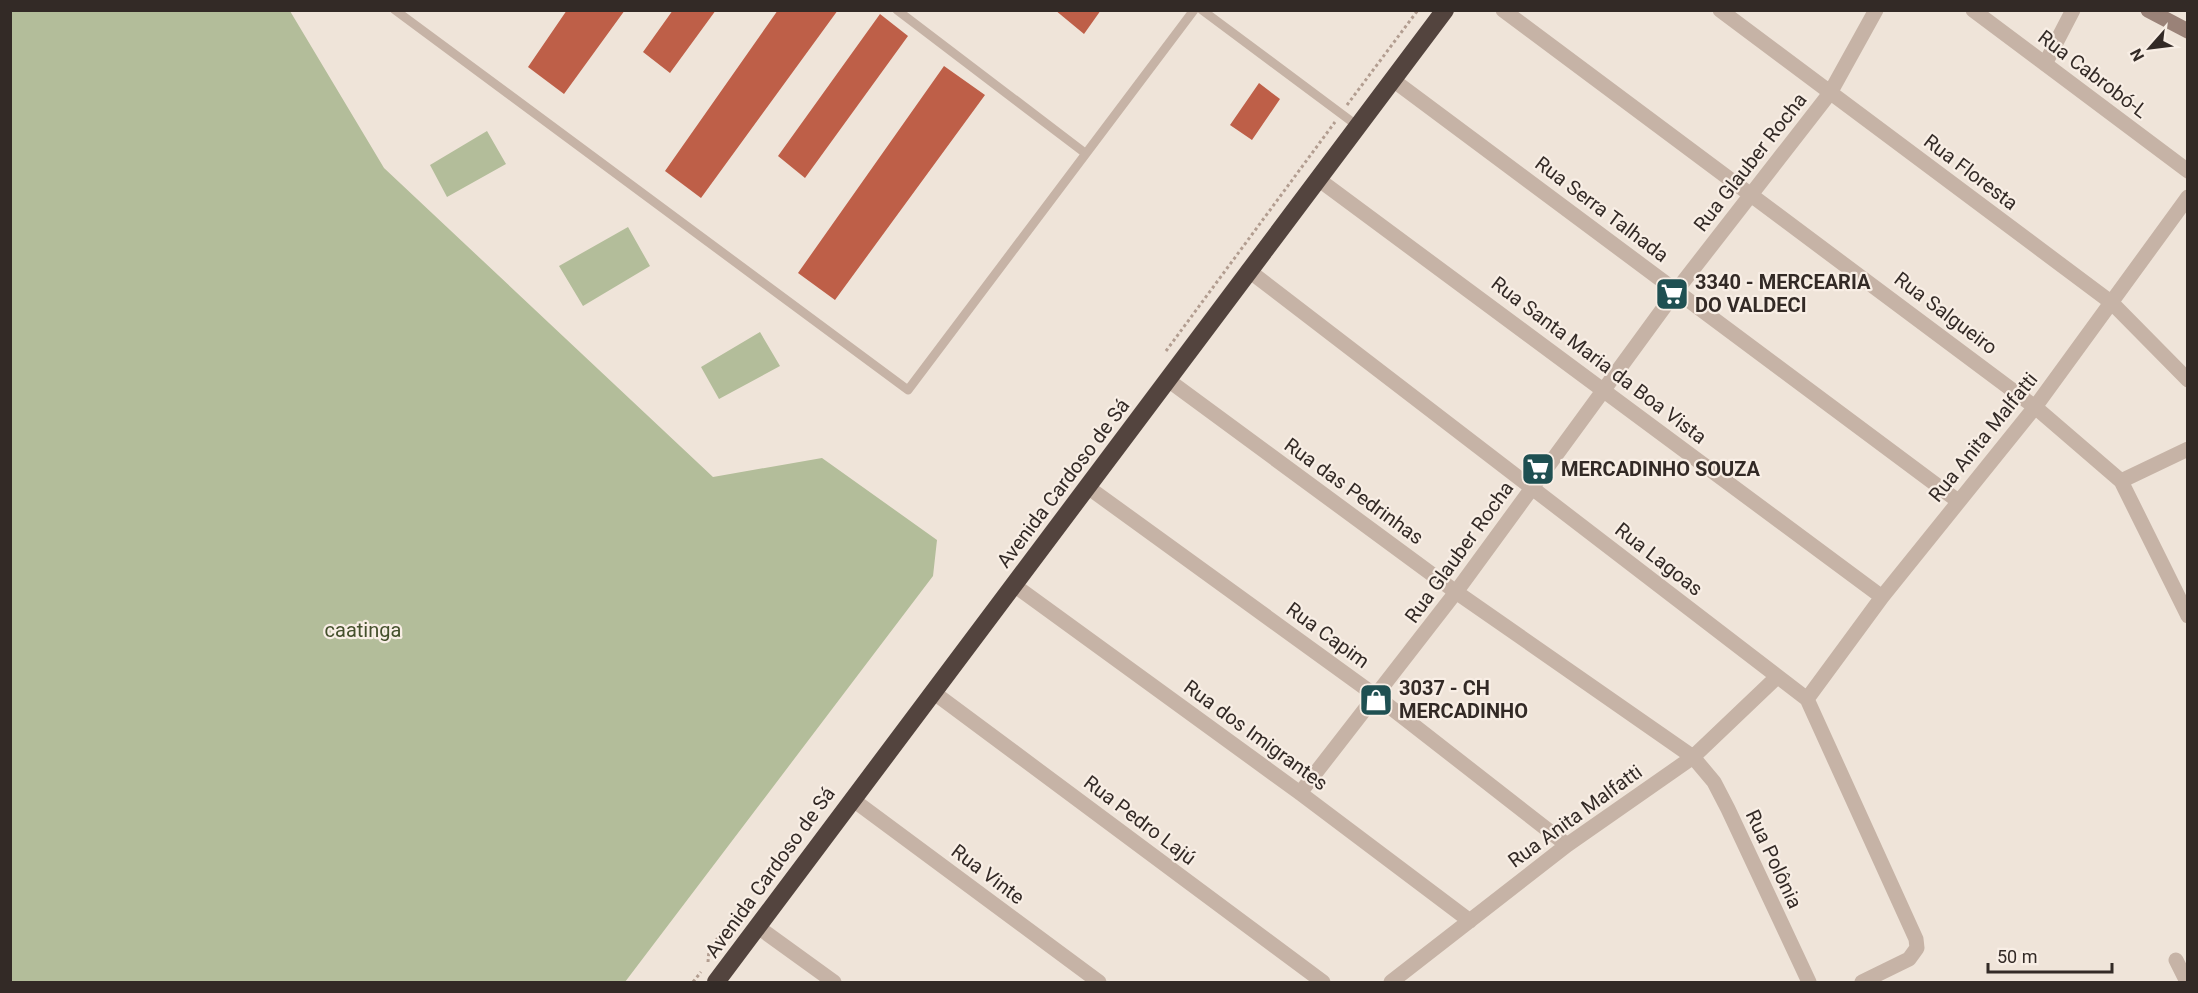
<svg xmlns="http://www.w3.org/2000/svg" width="2198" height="993" font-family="Roboto,sans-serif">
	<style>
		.green { fill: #b3bd9a }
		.building { fill: #be5f48 }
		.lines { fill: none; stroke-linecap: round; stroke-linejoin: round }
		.path { stroke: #b29d90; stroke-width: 3; stroke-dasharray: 3 3; stroke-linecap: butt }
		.lane { stroke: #c6b3a6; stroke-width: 9 }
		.street { stroke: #c6b3a6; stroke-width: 15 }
		.secondary { stroke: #9a8278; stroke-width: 15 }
		.highway { stroke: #53443e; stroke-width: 18 }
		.labels { text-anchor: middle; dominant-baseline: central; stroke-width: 4.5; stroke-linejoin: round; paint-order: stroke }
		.street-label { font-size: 20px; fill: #332a26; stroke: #f8eee5 }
		.poi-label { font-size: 20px; font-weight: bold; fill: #332a26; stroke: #f8eee5; text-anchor: start }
		.park-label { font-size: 20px; fill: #44502c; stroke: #f8eee5 }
	</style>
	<rect width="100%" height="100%" fill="#efe4d9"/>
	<path class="green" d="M10,11H290L384,168L713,477L822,458L937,540L933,576L625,982H11Z
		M487,131L506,164L447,197L430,165Z
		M628,227L650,266L583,306L559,266Z
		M760,332L780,366L719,399L701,367Z"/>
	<path class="building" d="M567,10H625L564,94L528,67Z
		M673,10H716L670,73L643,52Z
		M778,10H838L701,198L665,171Z
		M1055,10H1101L1084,34Z
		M880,14L908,36L805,178L778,156Z
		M944,66L985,95L835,300L798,273Z
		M1259,83L1280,99L1252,140L1230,125Z"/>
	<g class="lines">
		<path class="path" d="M1347,105L1418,10
			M1166,351L1335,122
			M708,962L709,950L741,905L756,899
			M693,982L701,972"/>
		<path class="lane" d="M395,10L908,390L1194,10
			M897,10L1085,153
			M1202,10L1359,127"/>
		<path class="street" d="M1503,10L2035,407L2121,481L2188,616
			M1720,10L2112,303L2188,380
			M1973,10L2188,171
			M2045,64L2073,10
			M1393,80L1958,501
			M1318,179L1882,597
			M1248,270L1807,699L1916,939L1917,948L1909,959L1862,982
			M1168,380L1456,592L1693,757L1714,782L1728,809L1809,982
			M2121,481L2188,449
			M1089,488L1376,696L1567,845
			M1014,585L1300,793L1470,921
			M933,692L1323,982
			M1807,699L1882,597L2035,407L2188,197
			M1300,793L1456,592L1676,291L1830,93L1876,10
			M852,799L1099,982
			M758,927L834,982
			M2176,960L2187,982
			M1391,982L1567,845L1693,757L1777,677"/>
		<path class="secondary" d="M2148,10L2188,31"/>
		<path class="highway" d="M716,982L1445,10"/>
	</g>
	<defs>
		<symbol id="supermarket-square" viewBox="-11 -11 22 22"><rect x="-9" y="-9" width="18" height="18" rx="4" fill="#1f5052" stroke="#f8eee5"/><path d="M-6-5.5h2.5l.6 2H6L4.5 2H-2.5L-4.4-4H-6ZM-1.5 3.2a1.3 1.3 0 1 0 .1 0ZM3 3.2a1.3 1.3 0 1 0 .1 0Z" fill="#fff"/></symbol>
		<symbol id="shop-square" viewBox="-11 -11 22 22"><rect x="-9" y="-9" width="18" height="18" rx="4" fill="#1f5052" stroke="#f8eee5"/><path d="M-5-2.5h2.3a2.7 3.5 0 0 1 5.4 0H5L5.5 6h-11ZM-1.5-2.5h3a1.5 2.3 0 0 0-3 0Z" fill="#fff"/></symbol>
	</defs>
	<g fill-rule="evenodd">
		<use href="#supermarket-square" x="1653" y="275" width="38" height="38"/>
		<use href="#supermarket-square" x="1519" y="450" width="38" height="38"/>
		<use href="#shop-square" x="1357" y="681" width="38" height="38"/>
	</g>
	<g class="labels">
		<g class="street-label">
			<text transform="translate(2093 74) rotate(37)">Rua Cabrobó-L</text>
			<text transform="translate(1750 162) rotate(-52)">Rua Glauber Rocha</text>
			<text transform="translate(1971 172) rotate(37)">Rua Floresta</text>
			<text transform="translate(1602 209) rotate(37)">Rua Serra Talhada</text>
			<text transform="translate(1946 313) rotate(37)">Rua Salgueiro</text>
			<text transform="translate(1599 360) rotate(37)">Rua Santa Maria da Boa Vista</text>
			<text transform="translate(1983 437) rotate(-51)">Rua Anita Malfatti</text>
			<text transform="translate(1063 483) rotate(-53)">Avenida Cardoso de Sá</text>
			<text transform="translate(1354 491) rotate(36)">Rua das Pedrinhas</text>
			<text transform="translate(1459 552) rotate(-54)">Rua Glauber Rocha</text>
			<text transform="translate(1659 559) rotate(38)">Rua Lagoas</text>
			<text transform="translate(1328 635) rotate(36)">Rua Capim</text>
			<text transform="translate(1256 735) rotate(36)">Rua dos Imigrantes</text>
			<text transform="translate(1575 816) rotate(-36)">Rua Anita Malfatti</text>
			<text transform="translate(1140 820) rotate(37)">Rua Pedro Lajú</text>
			<text transform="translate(1774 859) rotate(65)">Rua Polônia</text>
			<text transform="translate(770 872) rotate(-54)">Avenida Cardoso de Sá</text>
			<text transform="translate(988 874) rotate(37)">Rua Vinte</text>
		</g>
		<g class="poi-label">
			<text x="1695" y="282">3340 - MERCEARIA<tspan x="1695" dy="23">DO VALDECI</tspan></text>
			<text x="1561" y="469">MERCADINHO SOUZA</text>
			<text x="1399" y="688">3037 - CH<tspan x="1399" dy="23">MERCADINHO</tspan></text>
		</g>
		<g class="park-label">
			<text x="363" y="630">caatinga</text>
		</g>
	</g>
	<rect width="2198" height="993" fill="none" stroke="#332a26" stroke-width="24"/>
	<g transform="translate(2150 48) rotate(242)" stroke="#f8eee5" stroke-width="4.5" paint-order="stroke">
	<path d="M0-4.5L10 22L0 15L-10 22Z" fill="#332a26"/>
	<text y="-9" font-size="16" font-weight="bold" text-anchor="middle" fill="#332a26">N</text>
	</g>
	<path d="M1988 963v9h124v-9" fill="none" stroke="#332a26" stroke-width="3"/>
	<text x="1997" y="963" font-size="18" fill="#332a26" stroke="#f8eee5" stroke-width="4.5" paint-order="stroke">50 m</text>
</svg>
